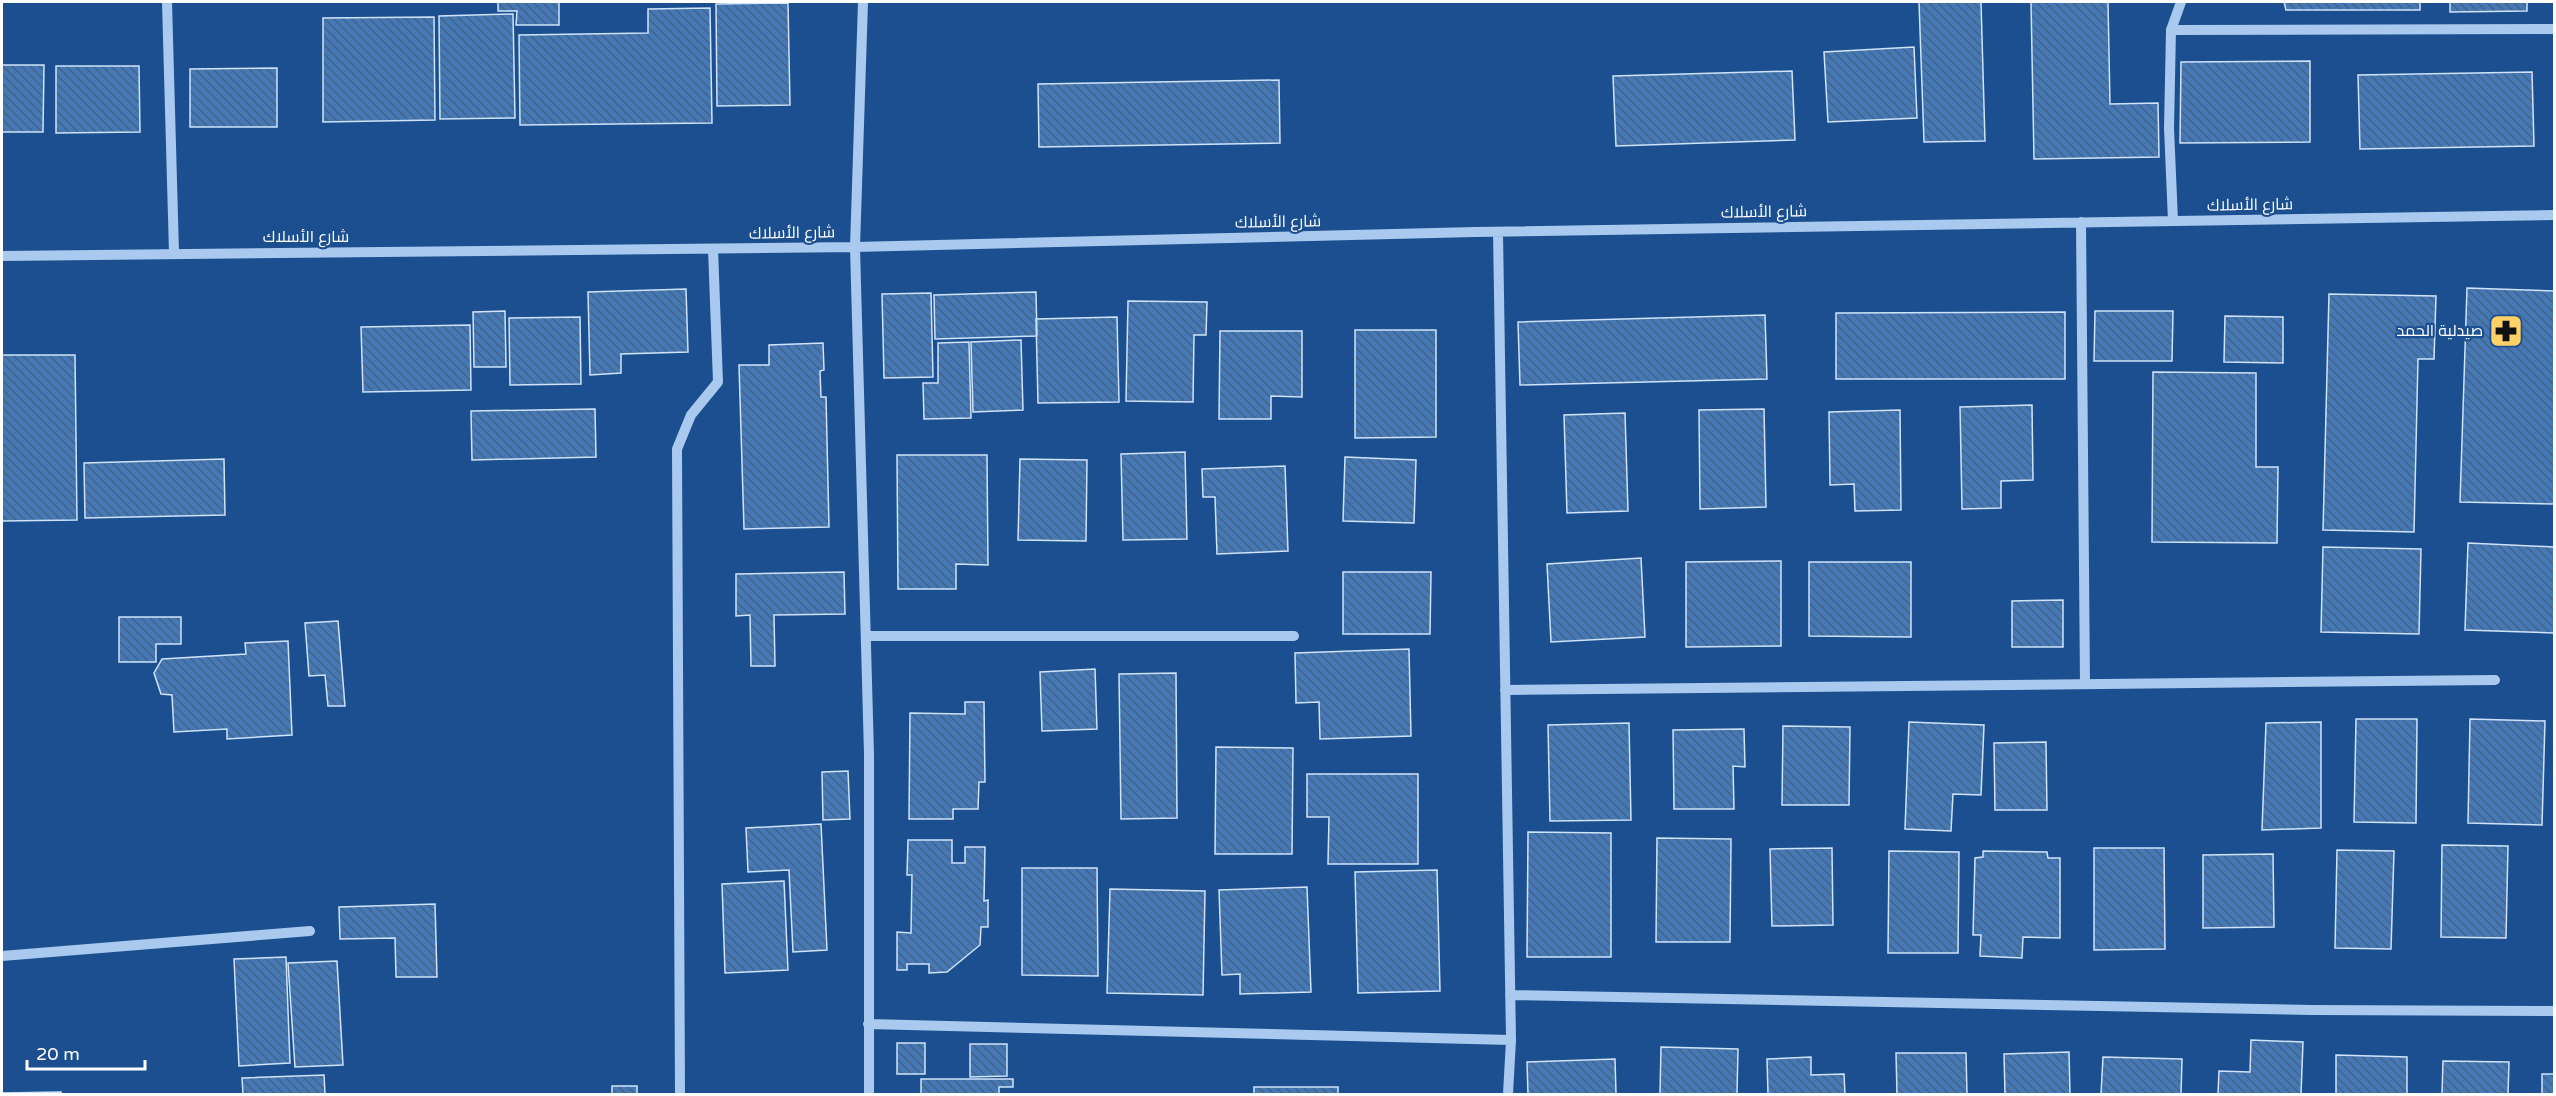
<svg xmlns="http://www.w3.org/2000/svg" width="2556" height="1096" font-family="'Varela Round',Cairo,sans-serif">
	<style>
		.building { fill: url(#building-back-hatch); stroke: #cfe3fa; stroke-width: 1.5 }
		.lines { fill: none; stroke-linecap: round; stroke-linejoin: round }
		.minor { stroke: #a9c9ee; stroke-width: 10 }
		.labels { text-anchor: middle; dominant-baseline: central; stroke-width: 4.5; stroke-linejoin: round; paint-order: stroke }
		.street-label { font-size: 16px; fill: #fff; stroke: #1b4f8f }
		.poi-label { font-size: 16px; fill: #fff; stroke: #1b4f8f; text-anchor: end }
	</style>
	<defs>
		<pattern id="building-back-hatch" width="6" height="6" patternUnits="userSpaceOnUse" patternTransform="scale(1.5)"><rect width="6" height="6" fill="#4478b7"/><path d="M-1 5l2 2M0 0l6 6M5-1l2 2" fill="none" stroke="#486282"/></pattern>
	</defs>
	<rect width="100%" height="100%" fill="#1b4f8f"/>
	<path class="building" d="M498,2H559V25H516L517,11H498Z
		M1919,2H1981L1985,141L1924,142Z
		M2031,2H2108L2110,104L2158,103L2159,157L2034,159Z
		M2284,2H2420V10H2286Z
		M2450,2H2527V11L2450,12Z
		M788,3L790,105L717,106L716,4Z
		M710,8L712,123L520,125L519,35L648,33V9Z
		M513,14L515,118L440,119L439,16Z
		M434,17L435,120L323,122V18Z
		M1914,47L1917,118L1828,122L1824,52Z
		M2310,61V142L2180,143L2181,62Z
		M2,65H44L43,132H2Z
		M56,66H139L140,132L56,133Z
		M277,68V127H190V69Z
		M1792,71L1795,140L1616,146L1613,76Z
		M2532,72L2534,146L2360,149L2358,75Z
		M1279,80L1280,143L1039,147L1038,84Z
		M2467,288L2554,291V504L2460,502Z
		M686,289L688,352L621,354V373L590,375L588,292Z
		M1036,292L1037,336L935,339L934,295Z
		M931,293L933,377L884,378L882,294Z
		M2329,294L2436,296L2434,359H2418L2414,532L2323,530Z
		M1128,301L1207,302L1206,335H1194L1193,402L1126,401Z
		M505,311L506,367H474L473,312Z
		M2095,311H2173L2172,361H2094Z
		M2065,312V379H1836V313Z
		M1765,315L1767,379L1520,385L1518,322Z
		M2225,316L2283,317V363L2224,362Z
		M580,317L581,384L510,385L509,318Z
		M1117,317L1119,402L1038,403L1036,319Z
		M470,325L471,390L363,392L361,327Z
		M1355,330H1436V437L1355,438Z
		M1220,331H1302V397L1271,396V419H1219Z
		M1021,340L1023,410L973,412L971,342Z
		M969,342L971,418L924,419L923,383H938V343Z
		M823,343L824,370L820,371L821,397H826L829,527L744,529L739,365H769V345Z
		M2,355H75L77,520L2,521Z
		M2153,372L2256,373V467H2278L2277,543L2152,542Z
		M2032,405L2033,480L2001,481V508L1962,509L1960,407Z
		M595,409L596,457L472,460L471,411Z
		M1764,409L1766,507L1700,509L1699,410Z
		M1900,410L1901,510L1855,511L1854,484L1830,485L1829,412Z
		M1625,413L1628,511L1567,513L1564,415Z
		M1185,452L1187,539L1123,540L1121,454Z
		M897,455H987L988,565L956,564V589H898Z
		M1345,457L1416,460L1414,523L1343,521Z
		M224,459L225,515L85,518L84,463Z
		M1020,459L1087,460L1086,541L1018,540Z
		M1285,466L1288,551L1217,554L1215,497H1203L1202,469Z
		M2468,543L2554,547V633L2465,630Z
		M2323,547L2421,549L2419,634L2321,632Z
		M1641,558L1645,637L1551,642L1547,564Z
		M1781,561V646L1686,647V562Z
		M1809,562H1911V637L1809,636Z
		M844,572L845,614L774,615L775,666H751L750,615L736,616V574Z
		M1343,572H1431L1430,634H1343Z
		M2063,600V647H2012V601Z
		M119,617H181V644H156V662H119Z
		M338,621L345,706H328L325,675L309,676L305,623Z
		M288,641L292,735L227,739V729L174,732L172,695L161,694L154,673L162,659L246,654L245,643Z
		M1409,649L1411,736L1320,739L1319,702L1296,703L1295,653Z
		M1095,669L1097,729L1042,731L1040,672Z
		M1176,673L1177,818L1121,819L1119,674Z
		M965,702H984L985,782H979L978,809H953V819H909L910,713L965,714Z
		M2356,719H2417L2416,823L2354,822Z
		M2470,719L2545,721L2542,825L2468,823Z
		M1909,722L1984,725L1981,795L1953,794L1951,831L1905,829Z
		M2321,722V828L2262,830L2266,723Z
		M1629,723L1631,820L1550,821L1548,725Z
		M1783,726L1850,727L1849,805H1782Z
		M1744,729L1745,767L1733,766L1734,809H1674L1673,730Z
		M2046,742L2047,810H1995L1994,743Z
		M1216,747L1293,748L1292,854H1215Z
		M848,771L850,819L823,820L822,772Z
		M1307,774H1418V864H1328L1329,817H1307Z
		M821,824L827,950L793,952L789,870L748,872L746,828Z
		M1528,832L1611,833V957H1527Z
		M1657,838L1731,839L1730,942H1656Z
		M908,840H952V863H965V847H985L984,901L988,900V927H981L980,945L947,972L929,973V964H907V970H897V932L911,933L912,875H907Z
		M2442,845L2508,846L2506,938L2441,937Z
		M1832,848L1833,925L1772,926L1770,849Z
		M2094,848H2164L2165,949L2094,950Z
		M2337,850L2394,851L2391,949L2335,948Z
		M1889,851L1959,852L1958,953H1888Z
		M1983,851L2047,852L2048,858H2060V938L2023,937L2022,958L1980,956L1981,935H1973L1975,858L1983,857Z
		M2273,854L2274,927L2203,928V855Z
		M1022,868H1097L1098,976L1022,975Z
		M1437,870L1440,991L1358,993L1355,872Z
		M784,881L788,970L725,973L722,884Z
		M1307,887L1311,992L1240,994V974L1222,975L1219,890Z
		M1110,889L1205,891L1203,995L1107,993Z
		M435,904L437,977H396L395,938L340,939L339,907Z
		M286,957L290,1063L239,1066L234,959Z
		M337,961L343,1065L295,1067L288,963Z
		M2251,1040L2303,1042L2301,1094H2218L2219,1071L2250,1072Z
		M897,1043H925V1074H897Z
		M970,1044H1007V1076L970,1077Z
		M1661,1047L1738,1049L1737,1094H1660Z
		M2069,1052L2070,1094H2005L2004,1054Z
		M1896,1053H1966L1967,1094H1897Z
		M2336,1055L2407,1057V1094H2336Z
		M1811,1057V1075L1844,1074L1845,1094H1768L1767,1059Z
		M2103,1057L2182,1059L2181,1094H2101Z
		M1615,1059L1616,1094H1528L1527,1062Z
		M2443,1061L2509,1062L2508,1094H2442Z
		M2542,1074H2554V1094H2542Z
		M324,1075L325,1094H243L242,1078Z
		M921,1079H1013V1087H999V1094H921Z
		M612,1086H637V1094H612Z
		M1254,1087H1338V1094H1254Z
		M61,1092V1094H2V1093Z"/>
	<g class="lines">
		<path class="minor" d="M167,2L174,253
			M863,2L855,247L869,754V1094
			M2171,30L2554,29
			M2173,221L2169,128L2171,30L2181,2
			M2081,222L2085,684
			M1498,232L1511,1040L1508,1094
			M2,256L855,247L1475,232L2554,215
			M866,636H1294
			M1505,690L2495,680
			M2,956L310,931
			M1510,995L2312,1010L2554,1011
			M868,1024L1511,1040
			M680,1094L677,449L691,415L718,382L713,249"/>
	</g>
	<defs>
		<symbol id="pharmacy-square" viewBox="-11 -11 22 22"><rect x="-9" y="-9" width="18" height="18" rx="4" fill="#ffd166" stroke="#1b4f8f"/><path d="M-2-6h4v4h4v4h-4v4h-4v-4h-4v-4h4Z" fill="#111"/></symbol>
	</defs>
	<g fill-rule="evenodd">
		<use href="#pharmacy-square" x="2487" y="312" width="38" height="38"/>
	</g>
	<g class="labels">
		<g class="street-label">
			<text transform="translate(2250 205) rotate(-1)">شارع الأسلاك</text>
			<text transform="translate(1764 212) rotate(-1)">شارع الأسلاك</text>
			<text transform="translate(1278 222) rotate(-1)">شارع الأسلاك</text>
			<text transform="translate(792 233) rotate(-1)">شارع الأسلاك</text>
			<text x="306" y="237">شارع الأسلاك</text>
		</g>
		<g class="poi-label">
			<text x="2483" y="331">صيدلية الحمد</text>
		</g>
	</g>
	<rect width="2556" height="1096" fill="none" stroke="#ffffff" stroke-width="6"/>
	<path d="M27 1060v9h118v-9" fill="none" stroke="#ffffff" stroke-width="3"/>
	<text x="36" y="1060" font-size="18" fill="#ffffff" stroke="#1b4f8f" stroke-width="4.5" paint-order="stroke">20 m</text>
</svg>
